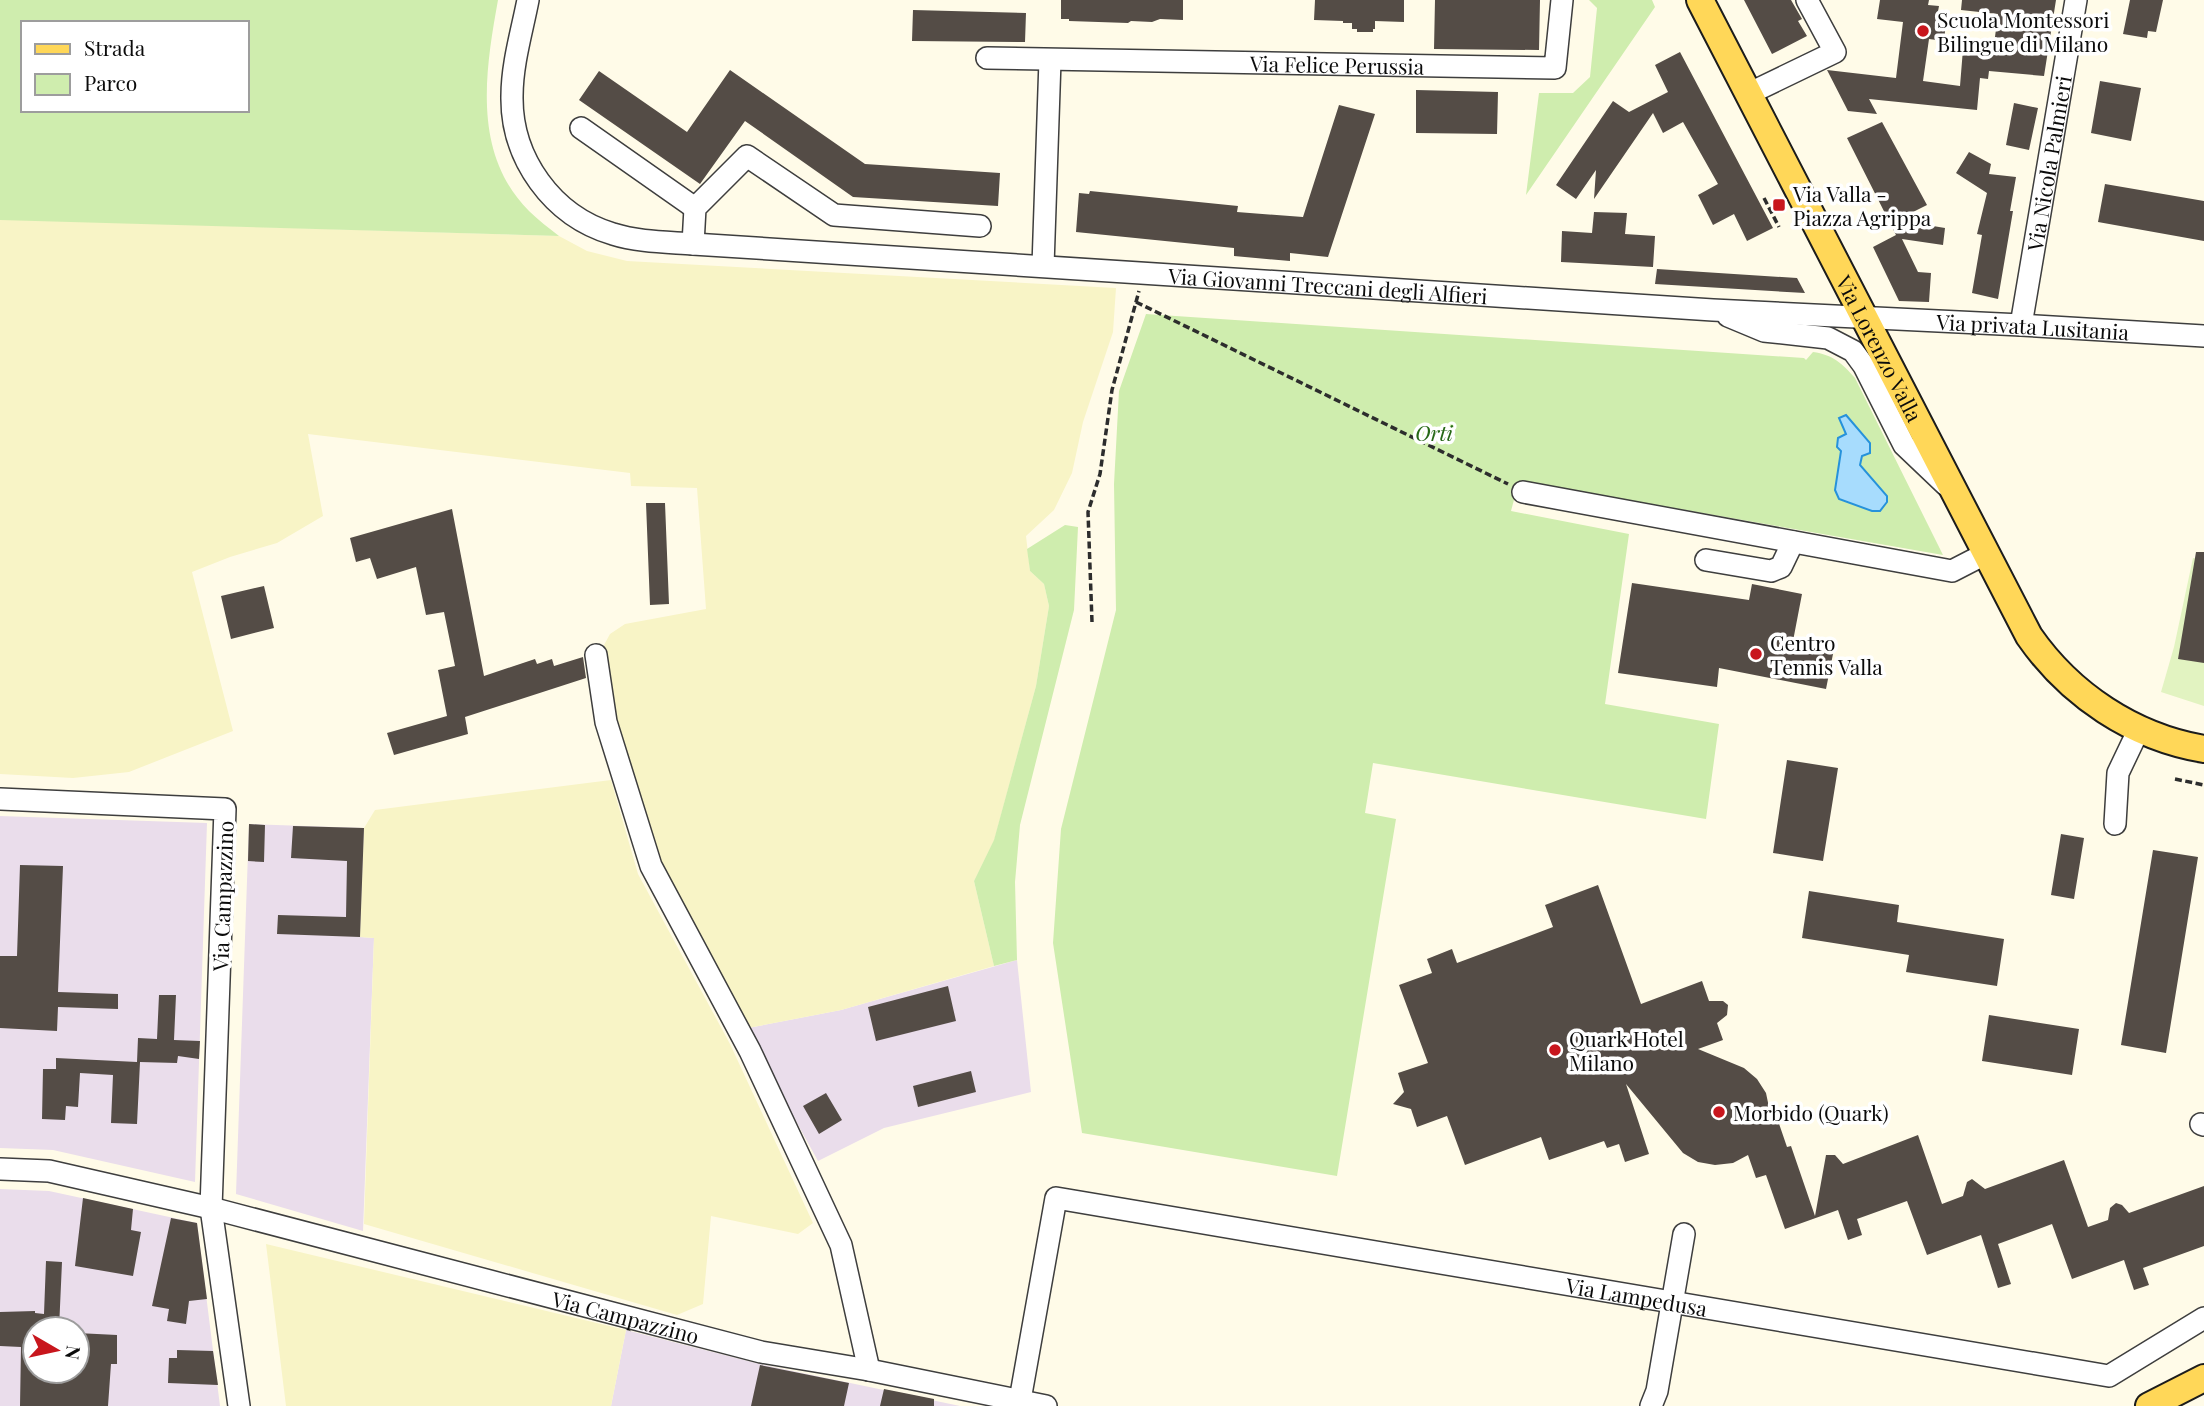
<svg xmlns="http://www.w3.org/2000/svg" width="2204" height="1406" font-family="'Playfair Display',serif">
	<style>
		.industrial { fill: #eaddeb; fill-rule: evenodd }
		.farmland { fill: #f8f4c6 }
		.green { fill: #cfedae; fill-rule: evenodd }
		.pitch { fill: #e2f3c1 }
		.water { fill: #a7dcfd; stroke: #2692db; stroke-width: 2 }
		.building { fill: #544c46 }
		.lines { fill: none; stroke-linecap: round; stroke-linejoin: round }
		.minor-casing { stroke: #3e3e3e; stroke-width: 24 }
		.major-casing { stroke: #1c1c1c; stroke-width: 30 }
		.path { stroke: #2d2d2d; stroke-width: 3.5; stroke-dasharray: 7 3.5; stroke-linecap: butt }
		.minor { stroke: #fff; stroke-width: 21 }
		.major { stroke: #ffd758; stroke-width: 26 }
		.poi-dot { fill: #c8161d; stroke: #fff; stroke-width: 2.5 }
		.labels { text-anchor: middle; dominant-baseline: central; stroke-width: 7; stroke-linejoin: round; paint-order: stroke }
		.poi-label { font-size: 21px; fill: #0b0b0b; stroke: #fff; text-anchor: start }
		.street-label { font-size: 21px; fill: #0b0b0b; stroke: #fff }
		.park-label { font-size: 21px; font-style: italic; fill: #266816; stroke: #fff }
	</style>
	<rect width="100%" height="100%" fill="#fffbe8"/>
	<path class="industrial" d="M0,816L207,823L195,1182L53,1150L0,1148Z
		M249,824L364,828L360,937L374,938L363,1231L236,1194Z
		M1017,960L1031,1092L884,1128L818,1161L761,1058L748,1028L841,1010Z
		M0,1189L49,1191L197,1223L220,1406H0ZM35,1329H77V1371H35Z
		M626,1330L760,1364L960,1406H611Z"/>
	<path class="farmland" d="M0,219L559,236L587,251L627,261L1116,288L1113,332L1083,422L1072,473L1054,510L1026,536L1030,571L1044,584L1049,606L1036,686L994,841L974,881L994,966L841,1010L748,1028L661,863L615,722L604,645L610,634L625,624L706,609L697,488L631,486L630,473L308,434L323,516L277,543L230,557L192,572L233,731L129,772L73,778L0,774Z
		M611,780L638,874L730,1044L813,1223L798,1234L711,1216L703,1304L677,1315L364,1224L374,938L360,937L364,828L375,810Z
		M266,1244L626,1330L611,1406H286Z"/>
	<path class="green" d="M0,0H498C485,72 472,154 529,211C538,220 549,228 559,236L0,220ZM23,23H247V110H23Z
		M1589,0H1652L1655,7L1526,195L1539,93H1573L1590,77L1597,8Z
		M1146,314L1804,358L1806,360L1813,352C1833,355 1842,363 1855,378L1943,555L1519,481L1511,511L1629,534L1605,704L1719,724L1706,819L1373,763L1365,813L1396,819L1337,1176L1082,1133L1053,943L1061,829L1116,610L1114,484L1119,391Z
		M1065,525L1078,527L1074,610L1020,825L1015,882L1017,960L994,966L974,881L994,840L1036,686L1049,606L1044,584L1030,571L1027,549Z"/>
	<path class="pitch" d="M2193,558L2204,560V706L2161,692L2174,647Z"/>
	<path class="water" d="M1846,415L1870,443V453L1862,456L1860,465L1887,496V502L1880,511H1872L1839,499L1835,490L1841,451L1837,447L1838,438L1846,434L1839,418Z"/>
	<path class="building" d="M1061,0H1183V20L1160,19L1152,22L1131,21L1128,23L1069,21V19H1061Z
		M1315,0H1404V22L1375,21V29H1373V32H1357V29H1352V23H1343V21L1314,20Z
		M1435,0H1540L1539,50L1434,49Z
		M1744,0H1791L1802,19L1798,21L1807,36L1772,54Z
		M1880,0H1929L1928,5L1939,6L1936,22H1946L1944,41L1929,39L1923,81L1960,86L1963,49L1993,52L1998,14L1961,10L1962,0H2056L2044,76L1989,71L1988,79L1980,78L1977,110L1869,99L1877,114L1848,111L1827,70L1896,78L1903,22L1877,19Z
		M2130,0H2163L2156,32L2148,31L2147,38L2123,34Z
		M913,10L1026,13L1025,42L912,41Z
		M1680,52L1773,228L1747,241L1734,214L1713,225L1698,195L1718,184L1683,122L1663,133L1653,113L1594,199L1596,170L1576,199L1556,185L1613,101L1629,112L1668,92L1655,65Z
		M730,70L865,164L1000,173L998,206L853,197L745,121L700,184L579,100L599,71L687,132Z
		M2100,81L2141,88L2131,141L2091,133Z
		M1416,90L1498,92L1497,134L1416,133Z
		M2014,103L2038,108L2029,150L2006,145Z
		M1339,105L1375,114L1328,257L1290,253V261L1234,256V248L1076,232L1079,193L1089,194L1090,191L1238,206L1237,212L1303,217Z
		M1882,122L1927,205L1897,220L1945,228L1943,245L1902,239L1918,272L1931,273L1929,302L1899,301L1873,247L1896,235L1847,138Z
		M1969,152L1991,164L1989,174L2016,177L2010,211H2013L1998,299L1972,293L1982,235L1977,234L1987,193L1956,173Z
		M2105,184L2204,201V241L2098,222Z
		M1594,212L1627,213L1625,234L1655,236L1653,267L1561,262L1562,231L1592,233Z
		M1657,269L1797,278L1805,293L1655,284Z
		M646,503H665L669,604L650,605Z
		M452,509L484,676L535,659L537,664L552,659L554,666L583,657L586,678L465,717L468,734L394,755L387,733L447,716L438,670L455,666L444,612L426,615L416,567L377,579L370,558L356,562L350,538Z
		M2196,552H2204V663L2178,659Z
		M1632,583L1749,600L1752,584L1802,594L1793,641L1834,649L1826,689L1719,668L1717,687L1618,673Z
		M264,586L274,628L231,639L221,596Z
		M1787,760L1838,768L1823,861L1773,853Z
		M249,824L265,825L264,862L248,861Z
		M293,826L364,828L360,937L277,934L278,915L346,917L347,861L291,858Z
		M2061,834L2084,838L2074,899L2051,895Z
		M2153,850L2198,857L2166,1053L2121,1045Z
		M20,865L63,866L58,992L118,994V1009L58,1007L57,1031L0,1028V956H17Z
		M1598,885L1641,1004L1702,981L1709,1001H1723L1728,1005L1727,1015L1717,1023L1723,1040L1698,1049L1744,1068L1757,1079L1766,1093L1771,1117L1776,1115L1787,1147L1791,1146L1815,1216L1826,1155H1835L1843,1164L1918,1135L1942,1204L1963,1196L1967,1182L1972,1179L1985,1189L2064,1160L2088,1227L2108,1220L2110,1208L2116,1203L2122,1205L2129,1213L2204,1186V1246L2143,1268L2149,1285L2134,1290L2124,1260L2072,1279L2052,1224L1998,1244L2011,1284L1998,1288L1981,1235L1927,1255L1907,1201L1857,1219L1862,1235L1848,1240L1838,1210L1785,1229L1766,1175L1756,1178L1748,1155L1733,1163L1715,1165L1698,1162L1683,1153L1626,1084L1649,1154L1625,1162L1619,1144L1607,1148L1604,1141L1549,1160L1541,1137L1465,1165L1447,1116L1417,1127L1411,1109L1393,1104L1404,1092L1398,1073L1428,1063L1399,985L1432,973L1427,959L1452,949L1457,963L1553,927L1545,905Z
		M1809,891L1899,905L1897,922L2004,939L1997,986L1906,972L1909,955L1802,938Z
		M948,986L956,1021L876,1041L868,1007Z
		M159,995H176L174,1040L200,1041L199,1059L178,1056L177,1063L140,1062L137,1124L111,1123L113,1075L80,1073L78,1107L66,1106L65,1120L42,1119L43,1069H56V1058L137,1062L138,1038L157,1039Z
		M1989,1015L2079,1029L2072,1075L1982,1061Z
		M971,1071L976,1092L918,1107L913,1086Z
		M826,1093L842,1120L819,1134L803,1106Z
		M83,1198L133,1209L131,1230L141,1232L133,1276L75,1266Z
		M171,1218L197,1223L207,1299L189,1301L186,1324L167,1321L169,1309L152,1306Z
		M46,1261L62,1262L59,1329H35V1371H77V1333L117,1335V1364H111L108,1406H20L21,1347L0,1346V1312L35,1311V1313L44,1314Z
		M177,1350L213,1351L218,1385L168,1383L169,1358H177Z
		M760,1365L849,1383L844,1406H751Z
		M884,1389L934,1399V1406H880Z"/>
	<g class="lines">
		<defs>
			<g id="minor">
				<path id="s1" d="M528,0C522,31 512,64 512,96C511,158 552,216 613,234C638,242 666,242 693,244L1713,310L2021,325L2204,336"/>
				<path id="s2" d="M987,58L1555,68L1562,0"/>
				<path d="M1748,94L1835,52L1807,0"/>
				<path d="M581,128L695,208"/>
				<path d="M693,244L695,208L747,156L834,215L980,226"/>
				<path d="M1043,266L1050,60"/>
				<path d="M1728,316L1764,331L1828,338L1853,351L1864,366L1904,445L1946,485"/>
				<path id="s3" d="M2021,325L2076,0"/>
				<path d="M1523,492L1952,571L1985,554"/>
				<path d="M1706,560L1771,571L1781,567L1793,542"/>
				<path d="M596,655L606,722L651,866L750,1051L841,1245L869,1370"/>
				<path d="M0,799L225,809L211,1208L239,1406"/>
				<path d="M2115,824L2118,773L2139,729"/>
				<path d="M2201,1124L2204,1125"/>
				<path id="s4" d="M0,1169L49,1171L211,1208L761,1352L869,1370L1046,1406"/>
				<path id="s5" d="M1020,1400L1056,1198L2109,1376L2204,1318"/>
				<path d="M1651,1406L1657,1391L1684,1234"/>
			</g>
			<g id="major">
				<path id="s6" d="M1700,0L2029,636C2070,695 2133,737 2204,749"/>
				<path d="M2149,1406L2204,1378"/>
			</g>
		</defs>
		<use href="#minor" class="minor-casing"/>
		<use href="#major" class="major-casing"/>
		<path class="path" d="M1764,198L1779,227
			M1136,302L1508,484
			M1092,622L1088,512L1100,474L1112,390L1139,291
			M2175,779L2204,785"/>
		<use href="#minor" class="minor"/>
		<use href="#major" class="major"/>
	</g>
	<g class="poi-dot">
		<circle cx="1923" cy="31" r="7"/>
		<rect x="1772" y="198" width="14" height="14" rx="3.5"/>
		<circle cx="1756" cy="654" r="7"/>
		<circle cx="1555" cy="1050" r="7"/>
		<circle cx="1719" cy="1112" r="7"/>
	</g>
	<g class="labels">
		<g class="poi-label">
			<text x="1937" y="19">Scuola Montessori<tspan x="1937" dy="24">Bilingue di Milano</tspan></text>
			<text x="1793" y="193">Via Valla -<tspan x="1793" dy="24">Piazza Agrippa</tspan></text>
			<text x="1770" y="642">Centro<tspan x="1770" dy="24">Tennis Valla</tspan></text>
			<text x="1569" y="1038">Quark Hotel<tspan x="1569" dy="24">Milano</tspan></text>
			<text x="1733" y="1112">Morbido (Quark)</text>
		</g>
		<g class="street-label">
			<text stroke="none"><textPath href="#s2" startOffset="350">Via Felice Perussia</textPath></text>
			<text stroke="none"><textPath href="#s3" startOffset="164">Via Nicola Palmieri</textPath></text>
			<text stroke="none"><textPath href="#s1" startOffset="998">Via Giovanni Treccani degli Alfieri</textPath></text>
			<text stroke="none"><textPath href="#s1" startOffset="1704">Via privata Lusitania</textPath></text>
			<text stroke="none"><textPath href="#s6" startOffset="392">Via Lorenzo Valla</textPath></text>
			<text transform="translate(222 896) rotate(-88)">Via Campazzino</text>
			<text stroke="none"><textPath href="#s5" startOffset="794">Via Lampedusa</textPath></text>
			<text stroke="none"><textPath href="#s4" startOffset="644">Via Campazzino</textPath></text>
		</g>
		<g class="park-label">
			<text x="1434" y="432">Orti</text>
		</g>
	</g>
	<rect x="21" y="21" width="228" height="91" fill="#ffffff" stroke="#9d9d9d" stroke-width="2"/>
	<rect x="35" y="44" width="35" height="10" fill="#ffd758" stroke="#9d9d9d" stroke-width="2"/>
	<text x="84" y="56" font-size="21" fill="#0b0b0b">Strada</text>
	<rect x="35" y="74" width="35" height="21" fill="#cfedae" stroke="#9d9d9d" stroke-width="2"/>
	<text x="84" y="91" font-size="21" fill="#0b0b0b">Parco</text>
	<g transform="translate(56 1350) rotate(99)"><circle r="33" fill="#ffffff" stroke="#9d9d9d" stroke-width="2"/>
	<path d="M0-5L12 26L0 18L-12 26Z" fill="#c8161d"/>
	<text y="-10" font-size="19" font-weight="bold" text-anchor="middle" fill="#0b0b0b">N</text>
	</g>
</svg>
